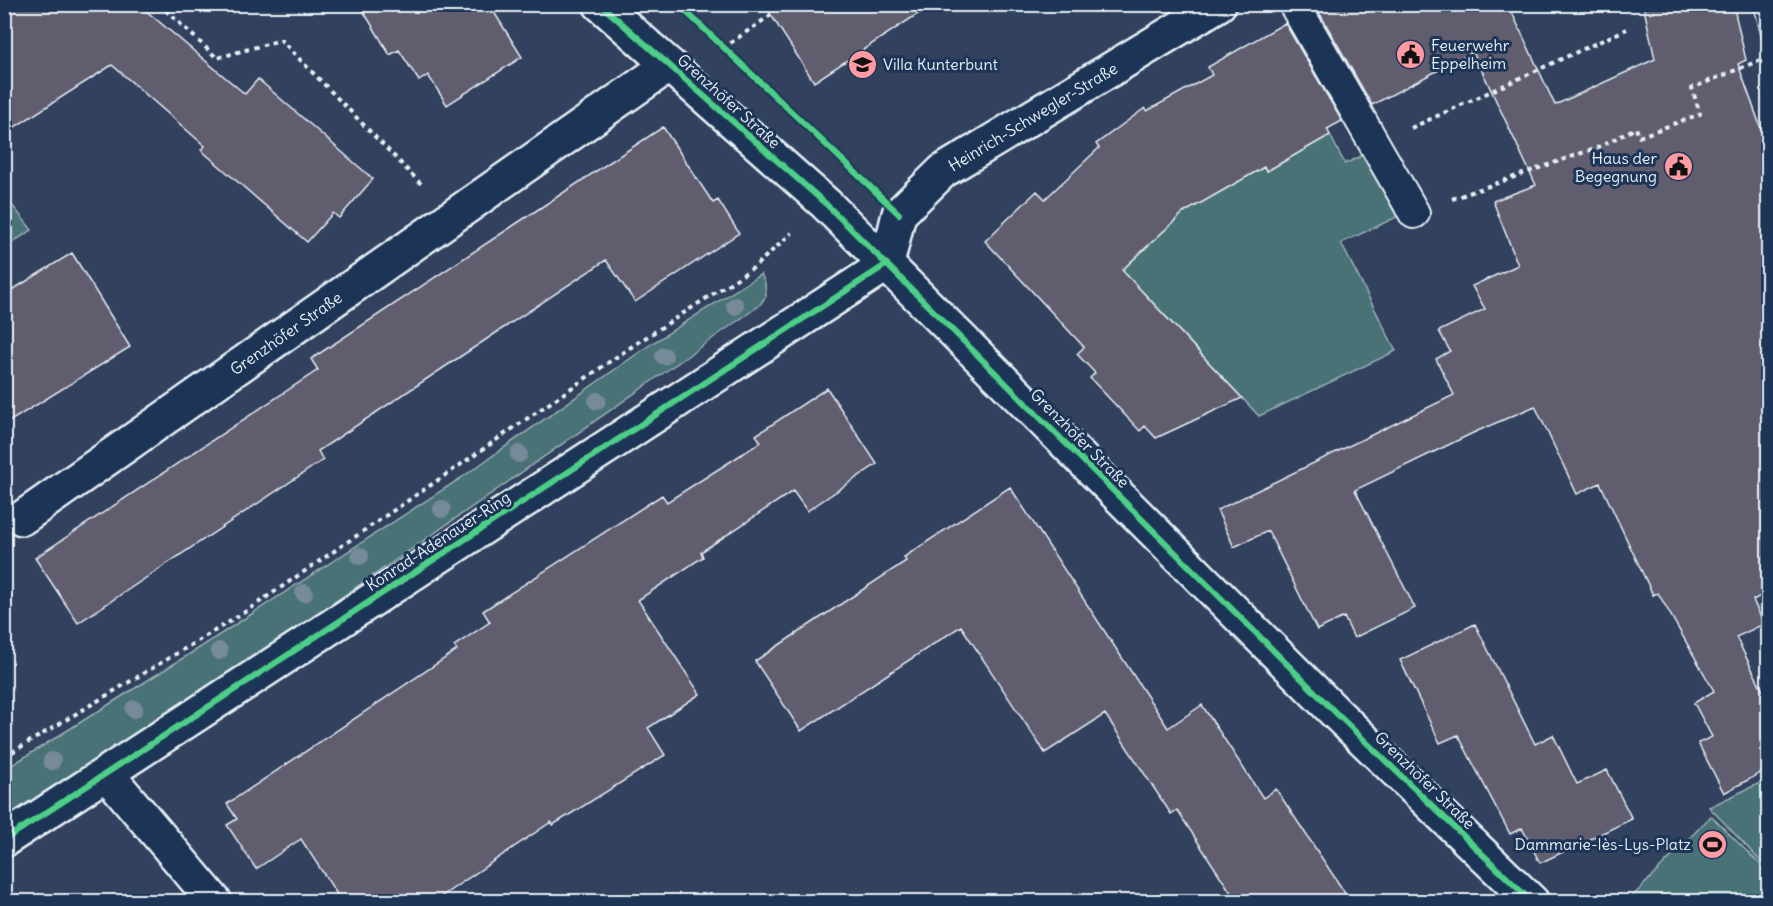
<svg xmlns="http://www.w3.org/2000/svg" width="1773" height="906" font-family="Delius,sans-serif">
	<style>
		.green { fill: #4a7276; stroke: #99b2b7; stroke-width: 1.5 }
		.building { fill: #615d6e; stroke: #e8f1f8; stroke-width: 1.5 }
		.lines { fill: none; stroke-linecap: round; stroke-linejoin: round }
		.service-casing { stroke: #e8f1f8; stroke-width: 34 }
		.minor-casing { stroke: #e8f1f8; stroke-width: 38 }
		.tertiary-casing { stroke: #e8f1f8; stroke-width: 38 }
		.path { stroke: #e8f1f8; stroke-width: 4; stroke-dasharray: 4.5 4.5; stroke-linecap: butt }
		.service { stroke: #1d3557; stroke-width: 30 }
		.minor { stroke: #1d3557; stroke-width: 33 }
		.tertiary { stroke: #1d3557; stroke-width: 33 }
		.tram { stroke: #e8f1f8; stroke-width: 1.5 }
		.cycleway-casing { stroke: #1d3557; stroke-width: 10 }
		.cycleway { stroke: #4dcf88; stroke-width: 6 }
		.tree { fill: #778a99 }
		.labels { text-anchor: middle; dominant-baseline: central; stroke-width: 6; stroke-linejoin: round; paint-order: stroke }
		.poi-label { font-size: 16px; fill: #e8f1f8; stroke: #1d3557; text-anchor: start }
		.street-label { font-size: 16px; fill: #e8f1f8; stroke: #1d3557 }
	</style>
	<rect width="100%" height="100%" fill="#31415e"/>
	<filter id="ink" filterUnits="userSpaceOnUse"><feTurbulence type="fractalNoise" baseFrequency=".0167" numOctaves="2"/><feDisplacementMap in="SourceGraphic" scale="12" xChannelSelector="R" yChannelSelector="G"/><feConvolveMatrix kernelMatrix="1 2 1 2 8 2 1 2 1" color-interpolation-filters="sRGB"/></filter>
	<g filter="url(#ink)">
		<path class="green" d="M1330,135L1345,164L1365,154L1397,217L1341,243L1396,351L1259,416L1143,292L1117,275L1183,213L1264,167L1267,171Z
			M4,195L32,230L5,247H4Z
			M761,274L765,283L766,296L759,306C510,480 262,658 5,819L4,770L196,650L461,478L651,344Z
			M1760,783L1768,795V869L1709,807Z
			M1711,816L1768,872V901H1628Z"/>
		<path class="building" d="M4,4H138L245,94L258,79L373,179L339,218L333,213L307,242L201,150L205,146L112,65L4,134Z
			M359,4H489L522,57L447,105L428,75L419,81L399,50L390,55Z
			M764,4H933L814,82Z
			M1508,4L1555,105L1655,59L1643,4H1733L1746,60L1738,64L1768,148V592L1753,600L1764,624L1736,637L1768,701V769L1724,793L1698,743L1712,737L1694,703L1714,691L1658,593L1653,595L1600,483L1577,494L1535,406L1473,433L1355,490L1415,608L1354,638L1344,617L1317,630L1268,531L1234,547L1217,510L1454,395L1436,359L1450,351L1439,331L1485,309L1472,286L1518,265L1493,201L1536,185L1473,52L1372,105L1315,5Z
			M1285,23L1342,121L1327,129L1330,135L1267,171L1264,167L1183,213L1122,270L1242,398L1156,438L1145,426L1140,431L1090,378L1095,373L1077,354L1084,347L985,241L1037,191L1045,199L1099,148L1096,144L1145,108L1147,111L1212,75L1208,67Z
			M663,127L713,203L718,200L739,233L635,302L606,260L318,451L323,460L78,623L35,558L318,370L311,359Z
			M72,253L130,347L4,425V295Z
			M827,388L877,464L807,511L793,491L701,552L703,557L638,600L700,694L648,728L665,755L553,825L551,822L433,902H342L301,839L256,869L227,825L237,819L227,804L457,650L454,646L490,622L483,611L662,495L667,502L761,442L756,435Z
			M1010,487L1168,728L1202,705L1263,798L1276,789L1351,902H1237L1177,810L1171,814L1105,714L1045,753L961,626L801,731L755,661L906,561L904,557Z
			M1475,624L1535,744L1553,735L1577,784L1607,770L1632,819L1540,863L1522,828L1510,834L1458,735L1440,743L1400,660Z"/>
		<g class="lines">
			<defs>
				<path id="service" d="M1294,4L1414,213"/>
				<g id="minor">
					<path id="s1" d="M22,518L669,65"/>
					<path d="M107,774L215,902"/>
					<path id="s2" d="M4,840L887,264L899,214L943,171L1219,4"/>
				</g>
				<path id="tertiary" d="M600,4L826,204L1337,714L1532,902"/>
			</defs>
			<use href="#service" class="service-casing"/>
			<use href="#minor" class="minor-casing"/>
			<use href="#tertiary" class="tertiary-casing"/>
			<path class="path" d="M159,4L217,58L281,40L423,186
				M723,48L771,15
				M1411,128L1627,29
				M1452,199L1599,147L1636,128L1639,137L1700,114L1692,88L1768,57
				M4,757L239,616L463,463L625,351L753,268L792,233"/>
			<use href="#service" class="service"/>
			<use href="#minor" class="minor"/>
			<use href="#tertiary" class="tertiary"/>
			<path class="tram" d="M1753,4L1768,62"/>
			<defs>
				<path id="cycleway" d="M600,4L826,204L1337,714L1532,902
					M678,4L899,214
					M4,840L887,264"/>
			</defs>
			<use href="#cycleway" class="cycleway-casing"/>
			<use href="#cycleway" class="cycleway"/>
		</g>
		<g class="tree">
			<circle cx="735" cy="306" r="9"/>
			<circle cx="664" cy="356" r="9"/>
			<circle cx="597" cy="401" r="9"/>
			<circle cx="519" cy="454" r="9"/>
			<circle cx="442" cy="509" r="9"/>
			<circle cx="360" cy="556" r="9"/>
			<circle cx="304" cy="593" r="9"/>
			<circle cx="219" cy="651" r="9"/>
			<circle cx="134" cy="709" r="9"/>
			<circle cx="52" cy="761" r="9"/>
		</g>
	</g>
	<defs>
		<symbol id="civic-disc" viewBox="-11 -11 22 22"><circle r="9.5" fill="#ff9aa2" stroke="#1d3557"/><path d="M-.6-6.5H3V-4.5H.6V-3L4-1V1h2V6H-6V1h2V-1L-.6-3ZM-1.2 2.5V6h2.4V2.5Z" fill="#111"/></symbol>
		<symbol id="school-disc" viewBox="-11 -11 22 22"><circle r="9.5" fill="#ff9aa2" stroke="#1d3557"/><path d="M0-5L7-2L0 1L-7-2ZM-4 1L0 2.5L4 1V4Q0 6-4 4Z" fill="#111"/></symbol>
		<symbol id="stadium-disc" viewBox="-11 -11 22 22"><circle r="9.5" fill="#ff9aa2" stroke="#1d3557"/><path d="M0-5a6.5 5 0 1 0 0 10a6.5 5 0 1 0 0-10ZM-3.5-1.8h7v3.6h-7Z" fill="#111"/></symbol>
	</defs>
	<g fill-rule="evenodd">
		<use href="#civic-disc" x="1394" y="38" width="33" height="33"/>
		<use href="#school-disc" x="846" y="48" width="33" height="33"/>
		<use href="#civic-disc" x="1662" y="150" width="33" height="33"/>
		<use href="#stadium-disc" x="1696" y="828" width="33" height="33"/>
	</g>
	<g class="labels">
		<g class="poi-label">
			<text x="1431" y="45">Feuerwehr<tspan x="1431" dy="18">Eppelheim</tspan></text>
			<text x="883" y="64">Villa Kunterbunt</text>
			<text x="1657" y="158" text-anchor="end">Haus der<tspan x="1657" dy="18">Begegnung</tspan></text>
			<text x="1691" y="844" text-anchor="end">Dammarie-lès-Lys-Platz</text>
		</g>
		<g class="street-label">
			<text transform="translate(729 101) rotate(42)">Grenzhöfer Straße</text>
			<text stroke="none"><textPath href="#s2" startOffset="1272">Heinrich-Schwegler-Straße</textPath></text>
			<text stroke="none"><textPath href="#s1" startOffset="322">Grenzhöfer Straße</textPath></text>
			<text transform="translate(1080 438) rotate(45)">Grenzhöfer Straße</text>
			<text transform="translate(438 541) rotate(-33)">Konrad-Adenauer-Ring</text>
			<text transform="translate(1425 780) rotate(44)">Grenzhöfer Straße</text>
		</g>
	</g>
	<rect width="1773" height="906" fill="none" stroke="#1d3557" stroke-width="24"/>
	<rect x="12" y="12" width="1749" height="882" fill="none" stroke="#e8f1f8" stroke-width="2" filter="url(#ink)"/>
</svg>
